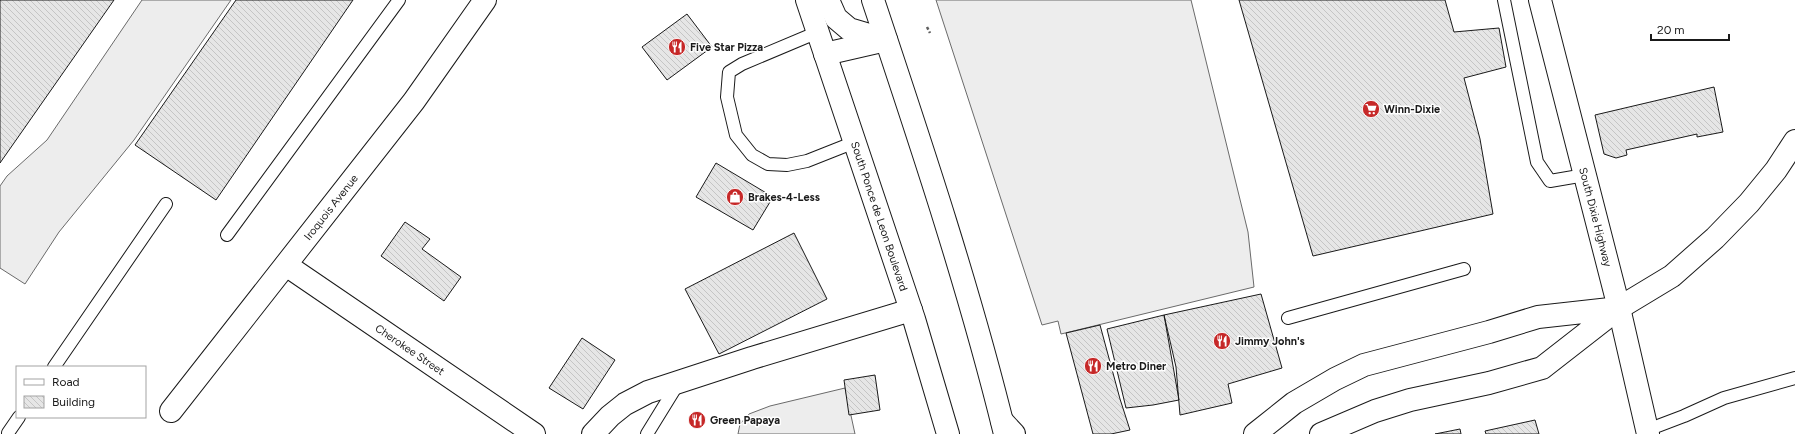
<svg xmlns="http://www.w3.org/2000/svg" width="1795" height="434" font-family="Figtree,sans-serif">
	<style>
		.parking { fill: #ededed; stroke: #6a6a6a }
		.building { fill: url(#building-back-hatch); stroke: #1a1a1a }
		.lines { fill: none; stroke-linecap: round; stroke-linejoin: round }
		.service-casing { stroke: #1a1a1a; stroke-width: 14 }
		.minor-casing { stroke: #1a1a1a; stroke-width: 24 }
		.secondary-casing { stroke: #1a1a1a; stroke-width: 24 }
		.primary-casing { stroke: #1a1a1a; stroke-width: 24 }
		.trunk-casing { stroke: #1a1a1a; stroke-width: 24 }
		.path { stroke: #5f5f5f; stroke-width: 2.5; stroke-dasharray: 3 2; stroke-linecap: butt }
		.service { stroke: #fff; stroke-width: 12 }
		.minor { stroke: #fff; stroke-width: 22 }
		.secondary { stroke: #fff; stroke-width: 22 }
		.primary { stroke: #fff; stroke-width: 22 }
		.trunk { stroke: #fff; stroke-width: 22 }
		.labels { text-anchor: middle; dominant-baseline: central; stroke-width: 3; stroke-linejoin: round; paint-order: stroke }
		.poi-label { font-size: 11px; font-weight: bold; fill: #1a1a1a; stroke: #fff; text-anchor: start }
		.street-label { font-size: 11px; fill: #1a1a1a; stroke: #fff }
	</style>
	<defs>
		<pattern id="building-back-hatch" width="6" height="6" patternUnits="userSpaceOnUse"><rect width="6" height="6" fill="#e6e6e6"/><path d="M-1 5l2 2M0 0l6 6M5-1l2 2" fill="none" stroke="#c5c5c5"/></pattern>
	</defs>
	<rect width="100%" height="100%" fill="#fff"/>
	<path class="parking" d="M142,0H231L134,140L59,232L25,284L0,268V186L7,176L47,140Z
		M936,0H1191L1248,232L1254,287L1061,334L1058,321L1042,325Z
		M845,388L855,434H738L740,424L749,414L770,406Z"/>
	<path class="building" d="M0,0H114L0,163Z
		M236,0H353L216,200L135,145Z
		M1239,0H1445L1454,32L1499,28L1506,67L1464,78L1480,139L1493,214L1313,256Z
		M687,14L712,47L667,80L642,47Z
		M1714,87L1723,132L1697,137V134L1626,150L1627,155L1616,158L1604,154L1595,115Z
		M716,163L773,197L753,230L696,197Z
		M405,222L430,239L422,249L461,277L444,301L381,256Z
		M794,233L827,299L719,354L685,289Z
		M1261,294L1282,368L1228,384L1232,403L1180,415L1176,367L1164,315Z
		M1164,315L1179,400L1153,405L1126,408L1107,329Z
		M1100,325L1120,399L1130,430L1111,434H1093L1066,333Z
		M582,338L615,360L583,409L549,388Z
		M875,375L880,410L849,415L844,380Z
		M1535,420L1539,434H1486L1485,431Z
		M1460,429L1461,434H1435Z"/>
	<g class="lines">
		<defs>
			<path id="service" d="M1504,0L1537,162L1550,181L1585,175
				M818,32L742,64L729,72L727,97L736,135L752,155L768,164L787,165L807,161L855,142
				M227,235L399,0
				M1288,318L1464,269
				M54,367L166,204
				M1647,430L1684,416L1724,398L1795,378
				M8,433L19,417
				M647,434L679,382"/>
			<g id="minor">
				<path d="M825,54L886,40"/>
				<path id="s1" d="M286,265L534,434"/>
				<path id="s2" d="M171,411L414,101L485,0"/>
				<path d="M593,434L610,416L625,404L648,392L752,358L911,310"/>
			</g>
			<g id="secondary">
				<path id="s3" d="M1540,0L1619,308L1648,434"/>
			</g>
			<g id="primary">
				<path id="s4" d="M807,0L914,319L948,434"/>
				<path d="M828,0L836,18L849,29L886,40"/>
				<path d="M873,0C921,144 969,287 1005,434"/>
			</g>
			<path id="trunk" d="M1002,421L1014,434
				M1255,434L1294,403L1335,379L1364,365L1489,332L1538,317L1619,308
				M1321,434L1375,411L1410,400L1489,383L1542,368L1619,308L1672,276L1715,238L1749,203L1776,170L1795,141"/>
		</defs>
		<use href="#service" class="service-casing"/>
		<use href="#minor" class="minor-casing"/>
		<use href="#secondary" class="secondary-casing"/>
		<use href="#primary" class="primary-casing"/>
		<use href="#trunk" class="trunk-casing"/>
		<path class="path" d="M927,27L930,33"/>
		<use href="#service" class="service"/>
		<use href="#minor" class="minor"/>
		<use href="#secondary" class="secondary"/>
		<use href="#primary" class="primary"/>
		<use href="#trunk" class="trunk"/>
	</g>
	<defs>
		<symbol id="restaurant-disc" viewBox="-11 -11 22 22"><circle r="9.5" fill="#c62828" stroke="#fff"/><path d="M-5-6h1v4h1v-4h1v4h1v-4h1v5L-1.5 .5V6h-2V.5L-5-1ZM5-6V6H3V1.5H1.5Q1.5-4 5-6Z" fill="#fff"/></symbol>
		<symbol id="supermarket-disc" viewBox="-11 -11 22 22"><circle r="9.5" fill="#c62828" stroke="#fff"/><path d="M-6-5.5h2.5l.6 2H6L4.5 2H-2.5L-4.4-4H-6ZM-1.5 3.2a1.3 1.3 0 1 0 .1 0ZM3 3.2a1.3 1.3 0 1 0 .1 0Z" fill="#fff"/></symbol>
		<symbol id="shop-disc" viewBox="-11 -11 22 22"><circle r="9.5" fill="#c62828" stroke="#fff"/><path d="M-5-2.5h2.3a2.7 3.5 0 0 1 5.4 0H5L5.5 6h-11ZM-1.5-2.5h3a1.5 2.3 0 0 0-3 0Z" fill="#fff"/></symbol>
	</defs>
	<g fill-rule="evenodd">
		<use href="#restaurant-disc" x="667" y="37" width="20" height="20"/>
		<use href="#supermarket-disc" x="1361" y="99" width="20" height="20"/>
		<use href="#shop-disc" x="725" y="187" width="20" height="20"/>
		<use href="#restaurant-disc" x="1212" y="331" width="20" height="20"/>
		<use href="#restaurant-disc" x="1083" y="356" width="20" height="20"/>
		<use href="#restaurant-disc" x="687" y="410" width="20" height="20"/>
	</g>
	<g class="labels">
		<g class="poi-label">
			<text x="690" y="47">Five Star Pizza</text>
			<text x="1384" y="109">Winn-Dixie</text>
			<text x="748" y="197">Brakes-4-Less</text>
			<text x="1235" y="341">Jimmy John's</text>
			<text x="1106" y="366">Metro Diner</text>
			<text x="710" y="420">Green Papaya</text>
		</g>
		<g class="street-label">
			<text stroke="none"><textPath href="#s2" startOffset="259">Iroquois Avenue</textPath></text>
			<text stroke="none"><textPath href="#s4" startOffset="228">South Ponce de Leon Boulevard</textPath></text>
			<text stroke="none"><textPath href="#s3" startOffset="224">South Dixie Highway</textPath></text>
			<text stroke="none"><textPath href="#s1" startOffset="150">Cherokee Street</textPath></text>
		</g>
	</g>
	<rect x="16" y="366" width="130" height="52" fill="#ffffff" stroke="#a3a3a3"/>
	<rect x="24" y="379" width="20" height="6" fill="#ffffff" stroke="#a3a3a3"/>
	<text x="52" y="386" font-size="12" fill="#1a1a1a">Road</text>
	<rect x="24" y="396" width="20" height="12" fill="url(#building-back-hatch)" stroke="#a3a3a3"/>
	<text x="52" y="406" font-size="12" fill="#1a1a1a">Building</text>
	<path d="M1651 34v6h78v-6" fill="none" stroke="#1a1a1a" stroke-width="2"/>
	<text x="1657" y="34" font-size="12" fill="#1a1a1a" stroke="#ffffff" stroke-width="3" paint-order="stroke">20 m</text>
</svg>
